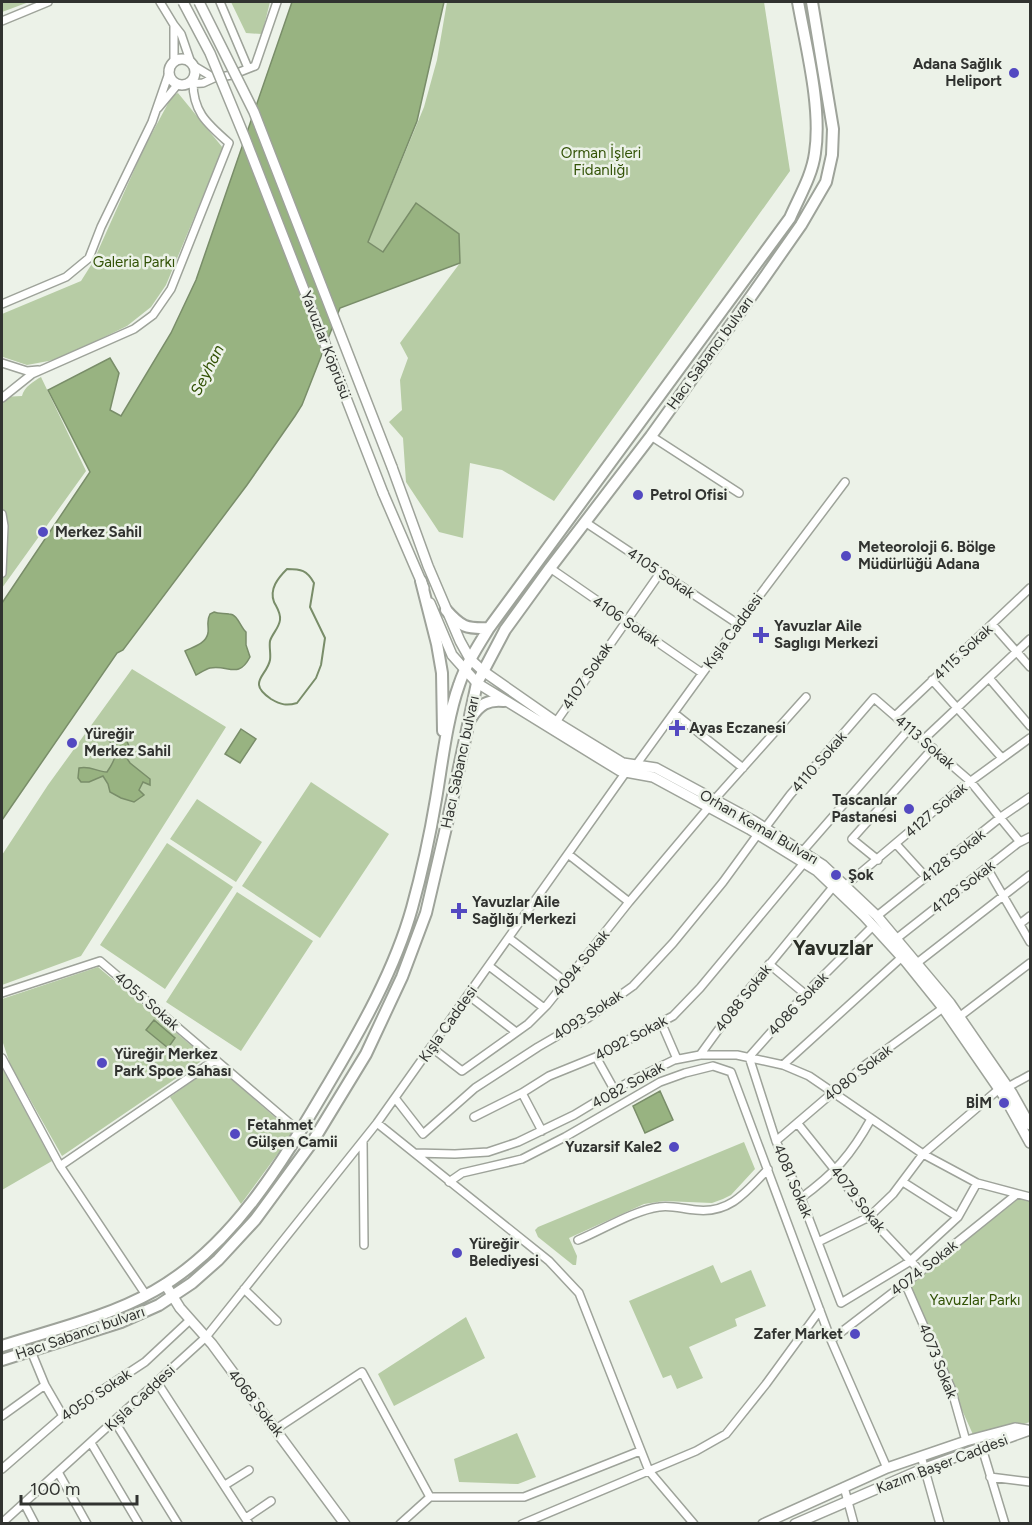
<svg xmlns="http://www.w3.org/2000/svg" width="1032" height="1525" font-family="Figtree,sans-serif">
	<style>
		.green { fill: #b7cca5 }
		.water { fill: #98b381; stroke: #798d69; stroke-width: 1.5 }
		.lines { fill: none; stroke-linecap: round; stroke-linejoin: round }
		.stream { stroke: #798d69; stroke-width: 2 }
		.street-casing { stroke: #9ea39a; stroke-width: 10 }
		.secondary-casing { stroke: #9ea39a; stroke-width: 12 }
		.primary-casing { stroke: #9ea39a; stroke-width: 14 }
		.street { stroke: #fff; stroke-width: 7 }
		.secondary { stroke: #fff; stroke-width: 9 }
		.primary { stroke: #fff; stroke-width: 10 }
		.secondary-bridge-casing { stroke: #9ea39a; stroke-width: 12; stroke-linecap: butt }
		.secondary-bridge { stroke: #fff; stroke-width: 9 }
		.poi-dot { fill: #5349c1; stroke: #ecf2e8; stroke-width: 2 }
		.labels { text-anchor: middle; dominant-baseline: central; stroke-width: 5; stroke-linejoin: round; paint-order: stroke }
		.poi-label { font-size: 15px; font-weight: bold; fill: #313330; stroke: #ecf2e8; text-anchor: start }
		.park-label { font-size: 15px; fill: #335307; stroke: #ecf2e8 }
		.street-label { font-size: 15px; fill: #313330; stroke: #ecf2e8 }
		.water-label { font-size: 16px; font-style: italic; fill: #315103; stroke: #ecf2e8 }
		.district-label { font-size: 21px; font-weight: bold; fill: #2a2e26; stroke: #ecf2e8 }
	</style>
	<rect width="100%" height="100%" fill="#ecf2e8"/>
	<path class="green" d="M2,2H29L2,12Z
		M231,2H270L262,34L246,33Z
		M447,2H764L790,171L554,501L502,470L470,463L463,538L439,532L406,482L403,438L389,422L402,410L400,380L408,358L400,343L460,263L459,235L383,252L368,242L424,107L437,60Z
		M178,93L223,148L166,285L151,307L127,326L59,359L27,365L3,357L2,314L81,281L93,262L144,148L172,96Z
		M41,377L86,471L2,588V397L22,396C24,387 34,381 41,377Z
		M132,669L226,727L81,956L2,985V855L48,785Z
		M311,782L389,834L320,938L242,886Z
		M197,799L262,842L236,882L170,839Z
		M167,843L233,887L165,989L100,945Z
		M237,892L313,941L241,1051L166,1002Z
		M98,967L206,1058L62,1156L10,1064L2,1040V999Z
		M215,1065L293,1133L241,1204L170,1097Z
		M2,1068L52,1161L2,1190Z
		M744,1142L755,1169L731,1195L723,1199L712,1203L664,1201L644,1204L569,1238L577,1256L576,1265H573L538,1237L535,1230L538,1227Z
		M1017,1194L1030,1195V1422L975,1439L905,1283Z
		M713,1265L721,1283L751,1270L766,1306L735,1319L737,1326L689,1347L703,1378L677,1389L671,1375L663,1378L629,1301Z
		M466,1317L485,1358L394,1406L378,1374Z
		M517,1433L536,1477L518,1484L459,1482L454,1459Z"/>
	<path class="water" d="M292,2H444L417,121L368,242L383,252L416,203L459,234L460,263L340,308L302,405L295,416L247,485L123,650L117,653L2,820V603L90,472L48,390L110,358L119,373L110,410L121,416L171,333L196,280Z
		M214,612C219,614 224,613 229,614C238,614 240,627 246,632V645L250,657C238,680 228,664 210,668C206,669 200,673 196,675L185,651C193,647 206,644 208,633C209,626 206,621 210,614Z
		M241,729L256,739L240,763L225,754Z
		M115,733L124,735L129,746L124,754L130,763L150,779V785L143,782L139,790L144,795L134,802L121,798L110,792L108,784L103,776L89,782H81L78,778L79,768C90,765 97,772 107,772C116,759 118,753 109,740Z
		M154,1020L175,1038L168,1048L146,1030Z
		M660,1091L673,1120L645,1133L633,1106Z"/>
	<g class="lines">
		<path class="stream" d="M287,569C301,569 307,570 314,583L310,607L325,638L321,665L316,678L297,703C287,706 281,705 271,699C246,682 267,676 270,660C271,654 269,647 270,641C272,634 279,628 280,620C281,613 277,608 274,602C269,589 278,578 287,569Z"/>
		<defs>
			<path id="street" d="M160,2L174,25L181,34L191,63
				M220,2L248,68
				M2,21L48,2
				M174,25V62
				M214,78L232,75L255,66L277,2
				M186,84L203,83L214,78L194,66
				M158,108L178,84
				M2,304L66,277L89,258L101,227L152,122L170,70
				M2,363L27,371L38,370
				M2,398L32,374L134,329L153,315L171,289L229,143C206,123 192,111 193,79
				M651,436L739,493
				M2,514L4,526L2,573
				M585,522L738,624
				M550,568L702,673
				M992,624L1030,667
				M989,678L1030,726
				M932,680L1002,758
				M674,713L743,768
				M895,716L1030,588
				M556,722L660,573
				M923,740L1030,639
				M714,800L806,697
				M765,828L790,795L874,698L970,781L1020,842
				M896,844L926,877
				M802,852L910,728
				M568,854L629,902
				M878,860L852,839L933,748
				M987,868L1030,942
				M845,886L960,789L1030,738
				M877,916L1001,817L1030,797
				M1021,923L1030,916
				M873,926L805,994L749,1057L776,1141L801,1198L841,1303L909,1262L958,1217L977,1183
				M509,938L566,982
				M896,939L1018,843L1030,837
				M917,963L1030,875
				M769,964L805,994
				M489,966L544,1008
				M2,993L100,961L300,1132
				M468,995L516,1032
				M959,1017L1030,963
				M661,1022L677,1059
				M431,1047L462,1071L528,1024L547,1005L629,902L709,807
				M700,1055L737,1004L833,887
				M596,1057L615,1091
				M2,1058L60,1166L146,1295
				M783,1065L902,957
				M1008,1087L1030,1075
				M522,1093L542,1131
				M395,1098L423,1134L475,1088L538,1047L588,1018L633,986L673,943L723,882L758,834
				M474,1117L522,1093L549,1076L596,1057L673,1016L700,988L804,863
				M377,1123L549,1261L579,1293L649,1471L694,1524
				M798,1124L835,1170L869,1217L920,1271
				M363,1141L364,1245
				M776,1141L865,1065L943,1008
				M415,1153L455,1154L488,1152L518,1142L574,1115L627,1083L674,1060L700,1055H737L783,1065L809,1076L923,1154L977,1183L1030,1197
				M60,1166L215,1060
				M449,1182L462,1173L522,1159L565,1137L660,1082L685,1073L713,1066L731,1072L831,1340L887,1468
				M903,1182L958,1217
				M801,1198C835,1173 851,1155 871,1119
				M578,1240C602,1230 635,1210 659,1207C671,1205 683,1209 696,1210C730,1214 747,1191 768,1169
				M818,1242L869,1217L893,1194L923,1154L999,1089
				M905,1283L951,1388L966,1441
				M244,1289L277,1321
				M831,1340L930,1264L1017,1194
				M31,1351L45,1385L63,1416
				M157,1382L249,1524
				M2,1416L45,1385
				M115,1422L178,1524
				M276,1429L362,1372L430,1497
				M91,1443L139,1524
				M982,1448L1005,1524
				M921,1456L940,1524
				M2,1469L63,1416L145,1362L190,1320
				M58,1472L87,1524
				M990,1477L1030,1482
				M225,1485L249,1470
				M844,1487L854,1524
				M24,1503L35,1524
				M246,1518L271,1501
				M2,1523L206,1337L377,1123L626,772L636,765L744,616L845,482
				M400,1524L430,1497H524L640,1451
				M522,1524L696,1451L726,1434L766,1384L820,1310"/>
			<path id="secondary" d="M169 72a13 13 0 1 1 26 0a13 13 0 1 1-26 0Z
				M392,467L428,566L460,641L470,659L483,671L556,722L623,763L656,768L754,821L823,865L877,916L950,1003L1012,1093L1030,1125
				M383,493L424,588
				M430,603L452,655L477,683L620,771L653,777L749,829L817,871L864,916L906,962L943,1008L1005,1098L1030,1143
				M165,1284L180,1308L212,1344L345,1524
				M763,1524L887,1468L966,1441L1015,1428L1027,1430
				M795,1524L925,1468L1027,1431"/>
			<path id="primary" d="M421,581L437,644L442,673L443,731
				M446,610C461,627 466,629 489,628
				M471,718C479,705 488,699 504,701
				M2,1346C52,1330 108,1317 154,1291C234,1246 284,1159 329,1083C361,1029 395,969 412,908C422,872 430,835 436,799C442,764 447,718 459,685C466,664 478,646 489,628L790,218C799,197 812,176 815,153C822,108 806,47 798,2
				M2,1360L121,1322L159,1305L192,1283L218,1260L255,1220L313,1141L366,1054L402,977L426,913L448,819L477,683L505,630L550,568L651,436L745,305L801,225L826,182L832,155L833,129L812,2"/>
		</defs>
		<use href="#street" class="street-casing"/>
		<use href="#secondary" class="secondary-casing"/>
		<use href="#primary" class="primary-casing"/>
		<use href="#street" class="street"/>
		<use href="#secondary" class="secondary"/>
		<use href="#primary" class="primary"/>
		<defs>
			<path id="secondary-bridge" d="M183,2L210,53L245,138L383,493
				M199,2L254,112L392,467"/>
		</defs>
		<use href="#secondary-bridge" class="secondary-bridge-casing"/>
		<use href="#secondary-bridge" class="secondary-bridge"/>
	</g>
	<g class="poi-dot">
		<circle cx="1014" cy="73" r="6"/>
		<circle cx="638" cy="495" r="6"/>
		<circle cx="43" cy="532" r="6"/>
		<circle cx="846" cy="556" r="6"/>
		<path d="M758 626h6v6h6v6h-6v6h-6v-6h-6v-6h6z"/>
		<path d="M674 719h6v6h6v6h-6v6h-6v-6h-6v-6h6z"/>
		<circle cx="72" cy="743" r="6"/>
		<circle cx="909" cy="809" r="6"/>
		<circle cx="836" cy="875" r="6"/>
		<path d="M456 902h6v6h6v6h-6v6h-6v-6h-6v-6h6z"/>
		<circle cx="102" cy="1063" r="6"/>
		<circle cx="1004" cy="1103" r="6"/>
		<circle cx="235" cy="1134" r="6"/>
		<circle cx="674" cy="1147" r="6"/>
		<circle cx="457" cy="1253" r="6"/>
		<circle cx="855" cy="1334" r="6"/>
	</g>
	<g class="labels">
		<g class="poi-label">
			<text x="1002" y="64" text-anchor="end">Adana Sağlık<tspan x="1002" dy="17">Heliport</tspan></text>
			<text x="650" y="495">Petrol Ofisi</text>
			<text x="55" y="532">Merkez Sahil</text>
			<text x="858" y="547">Meteoroloji 6. Bölge<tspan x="858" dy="17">Müdürlüğü Adana</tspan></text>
			<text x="774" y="626">Yavuzlar Aile<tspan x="774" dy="17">Saglıgı Merkezi</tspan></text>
			<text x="689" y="728">Ayas Eczanesi</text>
			<text x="84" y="734">Yüreğir<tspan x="84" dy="17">Merkez Sahil</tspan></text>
			<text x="897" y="800" text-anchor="end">Tascanlar<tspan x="897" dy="17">Pastanesi</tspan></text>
			<text x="848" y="875">Şok</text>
			<text x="472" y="902">Yavuzlar Aile<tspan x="472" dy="17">Sağlığı Merkezi</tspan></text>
			<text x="114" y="1054">Yüreğir Merkez<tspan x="114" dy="17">Park Spoe Sahası</tspan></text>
			<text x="992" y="1103" text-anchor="end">BİM</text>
			<text x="247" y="1125">Fetahmet<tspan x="247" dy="17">Gülşen Camii</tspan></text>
			<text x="662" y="1147" text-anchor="end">Yuzarsif Kale2</text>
			<text x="469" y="1244">Yüreğir<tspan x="469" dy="17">Belediyesi</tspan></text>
			<text x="843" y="1334" text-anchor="end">Zafer Market</text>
		</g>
		<g class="park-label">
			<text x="601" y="153">Orman İşleri<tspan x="601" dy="17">Fidanlığı</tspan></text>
			<text x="134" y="262">Galeria Parkı</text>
			<text x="975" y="1300">Yavuzlar Parkı</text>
		</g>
		<g class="street-label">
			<text transform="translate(326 345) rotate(69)">Yavuzlar Köprüsü</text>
			<text transform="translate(710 353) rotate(-54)">Hacı Sabancı bulvarı</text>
			<text transform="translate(661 573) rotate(34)">4105 Sokak</text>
			<text transform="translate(626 621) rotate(34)">4106 Sokak</text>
			<text transform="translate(733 631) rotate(-54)">Kışla Caddesi</text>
			<text transform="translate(963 652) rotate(-43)">4115 Sokak</text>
			<text transform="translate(587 676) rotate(-56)">4107 Sokak</text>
			<text transform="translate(925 742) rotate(41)">4113 Sokak</text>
			<text transform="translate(460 762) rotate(-78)">Hacı Sabancı bulvarı</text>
			<text transform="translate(819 762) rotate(-49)">4110 Sokak</text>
			<text transform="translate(936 810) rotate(-40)">4127 Sokak</text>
			<text transform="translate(759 827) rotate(30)">Orhan Kemal Bulvarı</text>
			<text transform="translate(953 856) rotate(-38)">4128 Sokak</text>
			<text transform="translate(963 887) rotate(-38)">4129 Sokak</text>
			<text transform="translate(581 963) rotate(-51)">4094 Sokak</text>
			<text transform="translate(743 998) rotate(-52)">4088 Sokak</text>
			<text transform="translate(147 1001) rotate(41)">4055 Sokak</text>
			<text transform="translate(798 1004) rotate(-47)">4086 Sokak</text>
			<text transform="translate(588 1015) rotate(-33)">4093 Sokak</text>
			<text transform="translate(448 1024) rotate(-55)">Kışla Caddesi</text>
			<text transform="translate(631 1038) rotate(-28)">4092 Sokak</text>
			<text transform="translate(858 1073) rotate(-38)">4080 Sokak</text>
			<text transform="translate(628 1085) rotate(-29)">4082 Sokak</text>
			<text transform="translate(793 1181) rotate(67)">4081 Sokak</text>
			<text transform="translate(858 1199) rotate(52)">4079 Sokak</text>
			<text transform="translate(924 1268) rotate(-38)">4074 Sokak</text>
			<text transform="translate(80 1333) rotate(-19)">Hacı Sabancı bulvarı</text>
			<text transform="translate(938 1361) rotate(68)">4073 Sokak</text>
			<text transform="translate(96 1395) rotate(-34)">4050 Sokak</text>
			<text transform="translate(140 1398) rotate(-43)">Kışla Caddesi</text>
			<text transform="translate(256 1403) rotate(52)">4068 Sokak</text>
			<text transform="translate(942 1464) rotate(-21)">Kazım Başer Caddesi</text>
		</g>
		<g class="water-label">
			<text transform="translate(207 370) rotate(-63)">Seyhan</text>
		</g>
		<g class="district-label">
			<text x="833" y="947">Yavuzlar</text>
		</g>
	</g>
	<rect width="1032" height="1525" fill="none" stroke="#313330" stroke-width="6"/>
	<path d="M21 1495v9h116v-9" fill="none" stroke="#313330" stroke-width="3"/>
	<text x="30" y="1495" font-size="18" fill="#313330" stroke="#ecf2e8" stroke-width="4.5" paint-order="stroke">100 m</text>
</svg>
